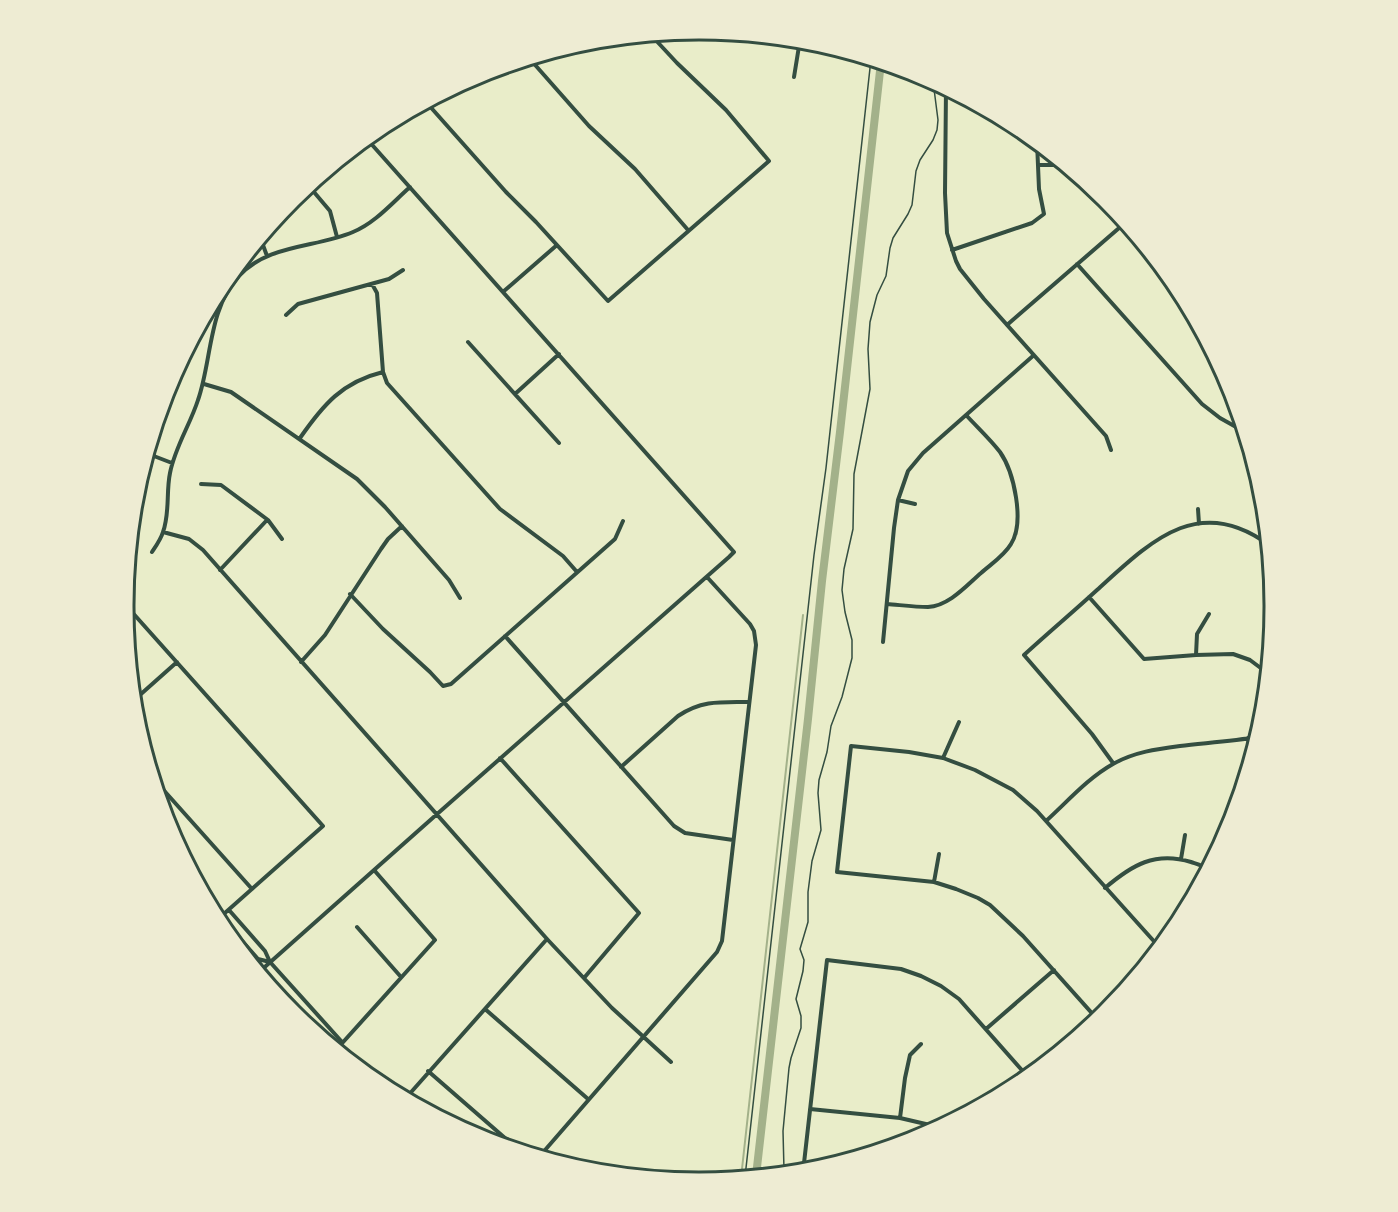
<svg xmlns="http://www.w3.org/2000/svg" width="1398" height="1212" font-family="Signika,sans-serif">
	<style>
		.lines { fill: none; stroke-linecap: round; stroke-linejoin: round }
		.stream { stroke: #a3b18a; stroke-width: 2 }
		.canal { stroke: #a3b18a; stroke-width: 8 }
		.path { stroke: #344e41; stroke-width: 1.5 }
		.service { stroke: #344e41; stroke-width: 1.5 }
		.minor { stroke: #344e41; stroke-width: 4 }
		.rim { fill: none; stroke: #344e41; stroke-width: 3 }
	</style>
	<rect width="100%" height="100%" fill="#e9edc9"/>
	<g class="lines">
		<path class="stream" d="M741,1178L803,615"/>
		<path class="canal" d="M756,1176L808,719L822,581L840,432L881,62"/>
		<path class="path" d="M782,1174L784,1170L783,1131L789,1068L791,1058L801,1028V1016L796,999L803,971L804,960L800,949L808,922V892L812,861L821,830L818,793L819,780L827,752L831,726L842,697L852,658V640L845,612L842,590L844,569L853,529L854,474L870,389L868,349L870,322L877,295L886,276L890,248L893,238L908,214L912,205L916,171L920,160L933,140L937,130L938,120L933,81"/>
		<path class="service" d="M745,1177L814,555L826,468L871,59"/>
		<path class="minor" d="M529,58L589,126L635,169L688,230
			M794,77L800,40
			M946,88L945,193L947,233L956,261L960,269L984,299L1106,436L1111,450
			M426,102L506,192L536,222L608,301L769,161L726,110L677,63L651,35
			M1038,165H1065
			M308,185L330,211L337,237
			M260,237L267,256
			M952,250L1032,223L1044,214L1039,189L1037,142
			M1077,264L1202,404L1220,418L1245,432
			M372,284L377,293L383,372L387,383L500,509L563,556L577,572
			M504,291L557,245
			M286,315L298,304L389,279L403,270
			M1007,325L1126,222
			M468,342L559,443
			M204,384L231,392L357,479L385,507L449,580L460,598
			M515,394L559,354
			M300,438C323,405 342,382 383,372
			M146,453L172,463
			M201,484L221,485L268,520L282,539
			M898,500L915,504
			M1198,509L1199,524
			M163,532L189,539L203,550L547,939L612,1008L671,1062
			M152,552C156,546 161,539 163,532C170,513 166,492 170,473C175,447 190,425 198,400C212,360 208,309 239,276C268,244 316,248 353,232C375,223 392,203 410,187
			M220,570L267,520
			M350,594L383,629L430,672L443,686L451,684L615,539L623,521
			M1089,597L1144,659L1196,655L1233,654L1250,660L1262,669L1268,676
			M123,602L323,826L217,920
			M887,604C900,605 915,607 928,607C949,606 967,585 981,573C991,564 1004,556 1011,544C1025,522 1014,472 1000,452C990,439 977,427 966,415
			M505,636L674,826L685,833L733,840
			M883,642L894,528L898,500L908,471L923,453L1034,355
			M1196,655L1197,634L1209,614
			M301,662L325,635L381,549L388,539L402,526
			M132,702L177,662
			M1248,738L1252,758
			M500,758L639,913L584,978
			M943,758L959,722
			M1113,763L1092,734L1024,655C1048,633 1073,612 1097,590C1149,543 1198,492 1269,545
			M621,767L678,716C702,700 721,702 749,702
			M151,776L252,889
			M1046,821C1068,801 1088,778 1113,764C1134,752 1157,749 1180,746C1206,743 1232,741 1258,737
			M1181,859L1185,835
			M934,882L939,854
			M1105,888C1132,865 1155,851 1191,862C1197,864 1203,865 1208,870
			M229,910L265,951L270,962L342,1042
			M221,917L258,959L270,962
			M357,927L401,977
			M258,973L436,815L729,557L734,552L366,138
			M485,1009L588,1099
			M1098,1020L1023,936L990,905L978,898L956,889L934,882L837,872L851,746L909,752L943,758L975,770L1013,790L1037,811L1160,948
			M986,1029L1054,970
			M336,1050L435,940L374,870
			M428,1071L520,1151
			M405,1099L547,939
			M810,1109L900,1118L930,1125L937,1129
			M900,1118L905,1078L910,1055L921,1044
			M539,1157L717,952L722,941L756,645L754,631L750,624L707,577
			M803,1172L827,960L901,969L921,976L941,986L959,999L1028,1077"/>
	</g>
	<path d="M0 0H1398V1212H0ZM699 40H699A565 565 0 0 1 1264 605V607A565 565 0 0 1 699 1172H699A565 565 0 0 1 134 607V605A565 565 0 0 1 699 40Z" fill="#eeecd3" fill-rule="evenodd"/>
	<path class="rim" d="M699 40H699A565 565 0 0 1 1264 605V607A565 565 0 0 1 699 1172H699A565 565 0 0 1 134 607V605A565 565 0 0 1 699 40Z"/>
</svg>
